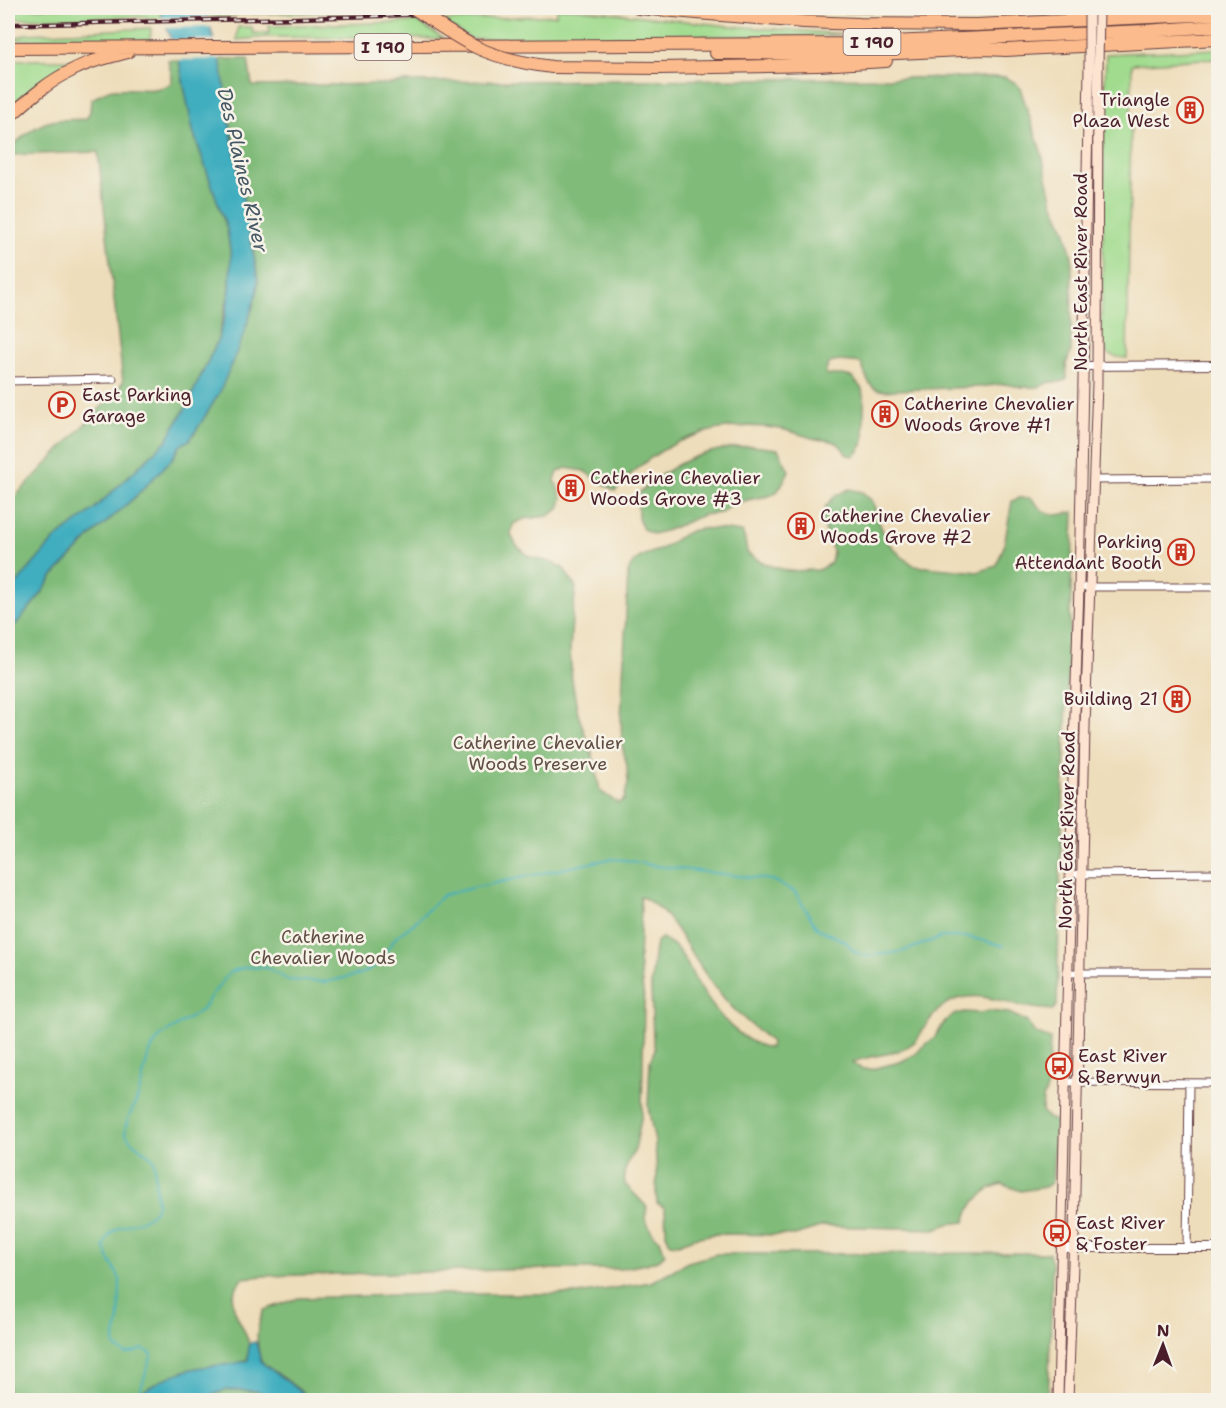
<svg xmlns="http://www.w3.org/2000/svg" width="1226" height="1408" font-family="'Shantell Sans',sans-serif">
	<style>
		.green { fill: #a0db8e; stroke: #757d5c; stroke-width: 1.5 }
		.forest { fill: #80bb79; stroke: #656d52; stroke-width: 1.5 }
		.water { fill: #41aebf; stroke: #466675; stroke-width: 1.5 }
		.pier { fill: #eeddba }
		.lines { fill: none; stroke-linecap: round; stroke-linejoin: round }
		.stream { stroke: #41aebf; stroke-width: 2 }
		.minor-casing { stroke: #633c40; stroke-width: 9 }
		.tertiary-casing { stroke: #633c40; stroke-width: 10 }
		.secondary-casing { stroke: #633c40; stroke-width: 11 }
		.motorway-casing { stroke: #633c40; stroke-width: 14 }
		.minor { stroke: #fff; stroke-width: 7 }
		.tertiary { stroke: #fff; stroke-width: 8 }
		.secondary { stroke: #fde4d1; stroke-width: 9 }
		.motorway { stroke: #fbbb8c; stroke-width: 12 }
		.rail-casing { stroke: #4a1f2b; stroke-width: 4.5 }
		.rail { stroke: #f7f3e8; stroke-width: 2; stroke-dasharray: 7; stroke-linecap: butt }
		.secondary-bridge-casing { stroke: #633c40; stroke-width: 11; stroke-linecap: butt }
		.motorway-bridge-casing { stroke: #633c40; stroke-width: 14; stroke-linecap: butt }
		.secondary-bridge { stroke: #fde4d1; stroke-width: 9 }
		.motorway-bridge { stroke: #fbbb8c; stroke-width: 12 }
		.labels { text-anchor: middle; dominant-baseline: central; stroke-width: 5; stroke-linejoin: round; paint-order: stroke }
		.shield { fill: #f7f3e8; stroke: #7e5f64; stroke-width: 1.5 }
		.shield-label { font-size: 16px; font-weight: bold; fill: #4a1f2b }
		.poi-label { font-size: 18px; fill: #4a1f2b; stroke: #f7f3e8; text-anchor: start }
		.street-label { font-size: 18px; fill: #4a1f2b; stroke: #f7f3e8 }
		.park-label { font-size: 18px; fill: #604e44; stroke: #f7f3e8 }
		.water-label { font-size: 20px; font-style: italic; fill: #465866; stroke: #f7f3e8 }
	</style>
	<rect width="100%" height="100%" fill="#f7f3e8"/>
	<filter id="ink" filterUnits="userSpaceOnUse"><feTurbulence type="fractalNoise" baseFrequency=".0167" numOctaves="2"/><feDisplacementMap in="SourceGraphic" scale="12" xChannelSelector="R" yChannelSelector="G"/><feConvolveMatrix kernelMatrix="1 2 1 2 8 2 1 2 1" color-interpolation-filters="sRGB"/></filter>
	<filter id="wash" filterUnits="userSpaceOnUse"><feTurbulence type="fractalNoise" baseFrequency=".008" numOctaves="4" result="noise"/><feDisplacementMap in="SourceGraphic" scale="24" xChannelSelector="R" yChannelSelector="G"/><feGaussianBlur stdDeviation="1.35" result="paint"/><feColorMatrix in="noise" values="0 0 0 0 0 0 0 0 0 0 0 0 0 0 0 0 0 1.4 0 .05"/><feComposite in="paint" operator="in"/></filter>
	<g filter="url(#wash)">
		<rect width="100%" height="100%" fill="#eeddba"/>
		<path class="green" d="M8,8H159L162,18L148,19L147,17L8,19Z
			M205,8H398L403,11L235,14V16L207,17Z
			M557,8H572L729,26L844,34L819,36H684L471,39L441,21L556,15Z
			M418,22L444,39L267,37L237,40L238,27H252L253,33H269V26Z
			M151,28L150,40H10L27,34Z
			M1218,49V58L1132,64L1127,358C1109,357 1101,353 1101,334L1104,192L1103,141L1106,54Z
			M8,60H77L78,62C52,74 29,90 8,109Z"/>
		<path class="forest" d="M219,59H248L252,86L390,84L405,82L1005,77L1016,83L1020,88L1041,151L1053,203L1065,229L1072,257L1071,351L1066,364L1067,379L1061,382H1050L1038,387H1022L1004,384L978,387L895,390C870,394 868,383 861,363C854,362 834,359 829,364C826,367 826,371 826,374L828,375H843L852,377L862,389L864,402V440L859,451L854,456L847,455C844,451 842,447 838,444C831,438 820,441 812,438C801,435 791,431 781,429C717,418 656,442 615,491L584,471L566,468L558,472L555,481L562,498L559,509L548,516L524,519L513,524L511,535L517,546L530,557L554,563L564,569L576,588L572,619L570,650L572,681L578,714L593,757L600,791L618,803L624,800L628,783L627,766L622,745L621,720L628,573C630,568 631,564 635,561C643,554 652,553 661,549C674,542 684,531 699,529C713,527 728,531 742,532C746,539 745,546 748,554L765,564L788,571L818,570L831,563L833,551L822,521L826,506L835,496L849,489L862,492L873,502L878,520L887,541L901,556L915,566L978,572L996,566L1004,546L1012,501L1019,498H1031L1044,512L1058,515L1074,512L1060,880L1057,1005L1053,1010C1043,1009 1027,1008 1017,1005C1000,1001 985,995 967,997C946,999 935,1012 924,1028C921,1033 918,1040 913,1043C896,1057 871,1053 852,1063L862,1069H872L900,1062L916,1054L921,1048L934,1038L945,1021L955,1014L964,1012L980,1013L989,1011L1009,1013L1026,1021L1035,1033L1050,1039L1048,1086L1043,1099L1042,1111L1048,1118L1056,1121L1052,1182L1045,1187L1021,1191L1002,1184L990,1188L974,1202L968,1213L965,1222L948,1224L935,1229L823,1226L795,1235L714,1234L694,1238L678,1244L670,1243L666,1234L665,1208L657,1203L656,1192L657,1175L655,1142L648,1107L650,1061L655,1049L653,1039L651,986L654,955L656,942L662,938C667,941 674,944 677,949C684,956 689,968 694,977C710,1005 736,1042 770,1048L771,1042C753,1026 734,1012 720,993C710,981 701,968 693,955C678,932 666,908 640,896L641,910L639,961L644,999L642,1114L635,1150L629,1160L624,1173L625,1184L647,1207L645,1219L654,1236L660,1240L665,1254L660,1259L646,1264L620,1269H542L263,1276L243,1278C221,1303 240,1316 248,1340C250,1346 248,1353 248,1359L237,1364L191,1369L139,1393L128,1400H8V634L41,594L52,577L92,535L135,497L172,459L180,446L189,440L244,334L257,292L258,279Z
			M168,60H179L193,131L227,229L231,256L230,289L217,342L184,411L166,441L93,510L54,540L8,596V504L109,399L123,382L98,152L8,155V151C19,139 35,125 52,121C62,119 75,120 86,119L90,112L91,100C97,96 105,90 113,89C133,87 152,94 171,84L172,77Z
			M752,446L778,449L789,471L782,484L776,493L769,496L747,500L731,505L721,513L703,515L668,530L653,534L643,529L638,518V494C672,462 705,448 752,446Z
			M1049,1253L1052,1264L1051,1319L1048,1400H312L284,1378L261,1362C256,1342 255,1330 264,1310L299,1298L431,1294H579L651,1282L688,1262L717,1254Z
			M225,1390L257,1391L276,1400H202Z"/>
		<path class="water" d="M159,8H205L222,68L229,120L258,279L257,292L244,334L219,394L194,434L189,440L180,446L172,459L135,497L92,535L52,577L41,594L8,634V596L23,576L54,540L93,510L166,441L184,411L201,376L217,342L225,316L230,289L231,256L227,229L193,131L179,60Z
			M256,1342L261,1362L312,1400H276L257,1391L225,1390L202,1400H128C146,1389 171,1373 192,1369C211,1364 230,1367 248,1360L249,1343Z"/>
		<path class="pier" d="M210,17L213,27L163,28L159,18Z
			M168,40H217L222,59L176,60Z"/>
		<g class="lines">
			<path class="stream" d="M137,1400L152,1354L143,1349L136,1352L126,1354L115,1347L114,1340L119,1320L120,1279L109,1259L104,1246C113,1221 129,1228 148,1217C152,1215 155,1210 157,1206L154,1159L131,1141L125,1133C126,1118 131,1114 136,1102C145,1079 143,1054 161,1036L202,1010L211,996L230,972L246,967L267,968L288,980L326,982L361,974L375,966L397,936L412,925L443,895L472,888L609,859L625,860L656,866L772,880L795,892L817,928L846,942L855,952L866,956L901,952L942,937H968L1004,946"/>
		</g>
	</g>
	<g filter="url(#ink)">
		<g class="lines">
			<defs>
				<path id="minor" d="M8,381L113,379
					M1094,480L1218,479
					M1086,587H1218
					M1077,874L1218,873
					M1068,973H1218
					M1065,1082L1218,1083
					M1187,1248L1189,1083"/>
				<path id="tertiary" d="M1083,366L1218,365
					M1061,1248H1218"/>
				<path id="secondary" d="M1058,1400L1070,874L1079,587L1089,68
					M1068,1400L1074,1237L1085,727L1097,383L1098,68"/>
				<path id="motorway" d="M638,8L804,22L860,24L976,25L1218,14
					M8,48L843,44L1144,31L1218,26
					M716,53L877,54L983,49L1006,50L1218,39
					M659,68L818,65L886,61
					M8,118C27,101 47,82 71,71C89,61 109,57 128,52"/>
			</defs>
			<use href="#minor" class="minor-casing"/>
			<use href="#tertiary" class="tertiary-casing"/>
			<use href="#secondary" class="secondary-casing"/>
			<use href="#motorway" class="motorway-casing"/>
			<use href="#minor" class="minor"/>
			<use href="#tertiary" class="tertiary"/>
			<use href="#secondary" class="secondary"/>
			<use href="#motorway" class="motorway"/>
			<defs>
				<path id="rail" d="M846,11L983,12L1085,8
					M8,24H47L379,16L557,8"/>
			</defs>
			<use href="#rail" class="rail-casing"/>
			<use href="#rail" class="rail"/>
			<defs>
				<path id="secondary-bridge" d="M1089,68V8
					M1098,68L1099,8"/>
				<path id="motorway-bridge" d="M413,8C435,22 456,38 480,49C503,59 528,64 552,67L659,68"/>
			</defs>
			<use href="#secondary-bridge" class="secondary-bridge-casing"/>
			<use href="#motorway-bridge" class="motorway-bridge-casing"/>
			<use href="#secondary-bridge" class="secondary-bridge"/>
			<use href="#motorway-bridge" class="motorway-bridge"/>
		</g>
	</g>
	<defs>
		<symbol id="building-ring" viewBox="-11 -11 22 22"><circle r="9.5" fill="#f7f3e8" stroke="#c8321e" stroke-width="1.5"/><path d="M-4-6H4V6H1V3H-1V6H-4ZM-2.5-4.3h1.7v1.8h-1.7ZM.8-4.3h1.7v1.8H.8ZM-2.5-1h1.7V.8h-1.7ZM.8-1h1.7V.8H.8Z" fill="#c8321e"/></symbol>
		<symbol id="parking-ring" viewBox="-11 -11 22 22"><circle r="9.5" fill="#f7f3e8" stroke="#c8321e" stroke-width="1.5"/><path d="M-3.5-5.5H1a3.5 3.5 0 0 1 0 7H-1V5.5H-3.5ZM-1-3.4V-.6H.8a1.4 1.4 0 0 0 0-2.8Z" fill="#c8321e"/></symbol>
		<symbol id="bus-ring" viewBox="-11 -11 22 22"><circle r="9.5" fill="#f7f3e8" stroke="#c8321e" stroke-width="1.5"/><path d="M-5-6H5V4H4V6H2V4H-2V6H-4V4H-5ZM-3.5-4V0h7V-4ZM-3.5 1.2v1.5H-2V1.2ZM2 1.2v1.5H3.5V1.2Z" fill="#c8321e"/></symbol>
	</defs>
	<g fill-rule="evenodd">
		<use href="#building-ring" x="1175" y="95" width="30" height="30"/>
		<use href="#parking-ring" x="47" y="390" width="30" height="30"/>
		<use href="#building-ring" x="870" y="399" width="30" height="30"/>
		<use href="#building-ring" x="556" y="473" width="30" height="30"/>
		<use href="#building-ring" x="786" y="511" width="30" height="30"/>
		<use href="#building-ring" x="1166" y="537" width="30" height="30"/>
		<use href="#building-ring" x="1162" y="684" width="30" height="30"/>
		<use href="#bus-ring" x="1044" y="1051" width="30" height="30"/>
		<use href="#bus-ring" x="1042" y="1218" width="30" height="30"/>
	</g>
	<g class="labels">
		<g class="shield">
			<rect x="843.5" y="29" width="57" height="26" rx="4.5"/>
			<rect x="354.5" y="34" width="57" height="26" rx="4.5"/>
		</g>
		<g class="shield-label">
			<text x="872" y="42">I 190</text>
			<text x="383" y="47">I 190</text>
		</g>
		<g class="poi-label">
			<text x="1170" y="100" text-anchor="end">Triangle<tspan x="1170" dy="21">Plaza West</tspan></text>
			<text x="82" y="395">East Parking<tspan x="82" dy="21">Garage</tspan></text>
			<text x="904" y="404">Catherine Chevalier<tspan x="904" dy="21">Woods Grove #1</tspan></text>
			<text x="590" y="478">Catherine Chevalier<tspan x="590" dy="21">Woods Grove #3</tspan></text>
			<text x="820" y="516">Catherine Chevalier<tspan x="820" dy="21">Woods Grove #2</tspan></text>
			<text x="1162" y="542" text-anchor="end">Parking<tspan x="1162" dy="21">Attendant Booth</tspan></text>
			<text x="1158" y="699" text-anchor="end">Building 21</text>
			<text x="1078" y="1056">East River<tspan x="1078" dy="21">&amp; Berwyn</tspan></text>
			<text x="1076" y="1223">East River<tspan x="1076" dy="21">&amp; Foster</tspan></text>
		</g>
		<g class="street-label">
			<text transform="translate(1081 272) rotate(-90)">North East River Road</text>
			<text transform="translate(1067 830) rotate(-89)">North East River Road</text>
		</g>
		<g class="park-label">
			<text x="538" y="743">Catherine Chevalier<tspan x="538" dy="21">Woods Preserve</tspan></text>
			<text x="323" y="937">Catherine<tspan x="323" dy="21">Chevalier Woods</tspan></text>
		</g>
		<g class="water-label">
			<text transform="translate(243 170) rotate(77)">Des Plaines River</text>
		</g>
	</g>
	<rect width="1226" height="1408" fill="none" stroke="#f7f3e8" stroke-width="30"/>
	<g transform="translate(1163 1345) rotate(1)" stroke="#f7f3e8" stroke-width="4.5" paint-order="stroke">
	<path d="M0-4.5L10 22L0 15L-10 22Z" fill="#4a1f2b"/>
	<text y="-9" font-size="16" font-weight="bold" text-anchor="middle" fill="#4a1f2b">N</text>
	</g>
</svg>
